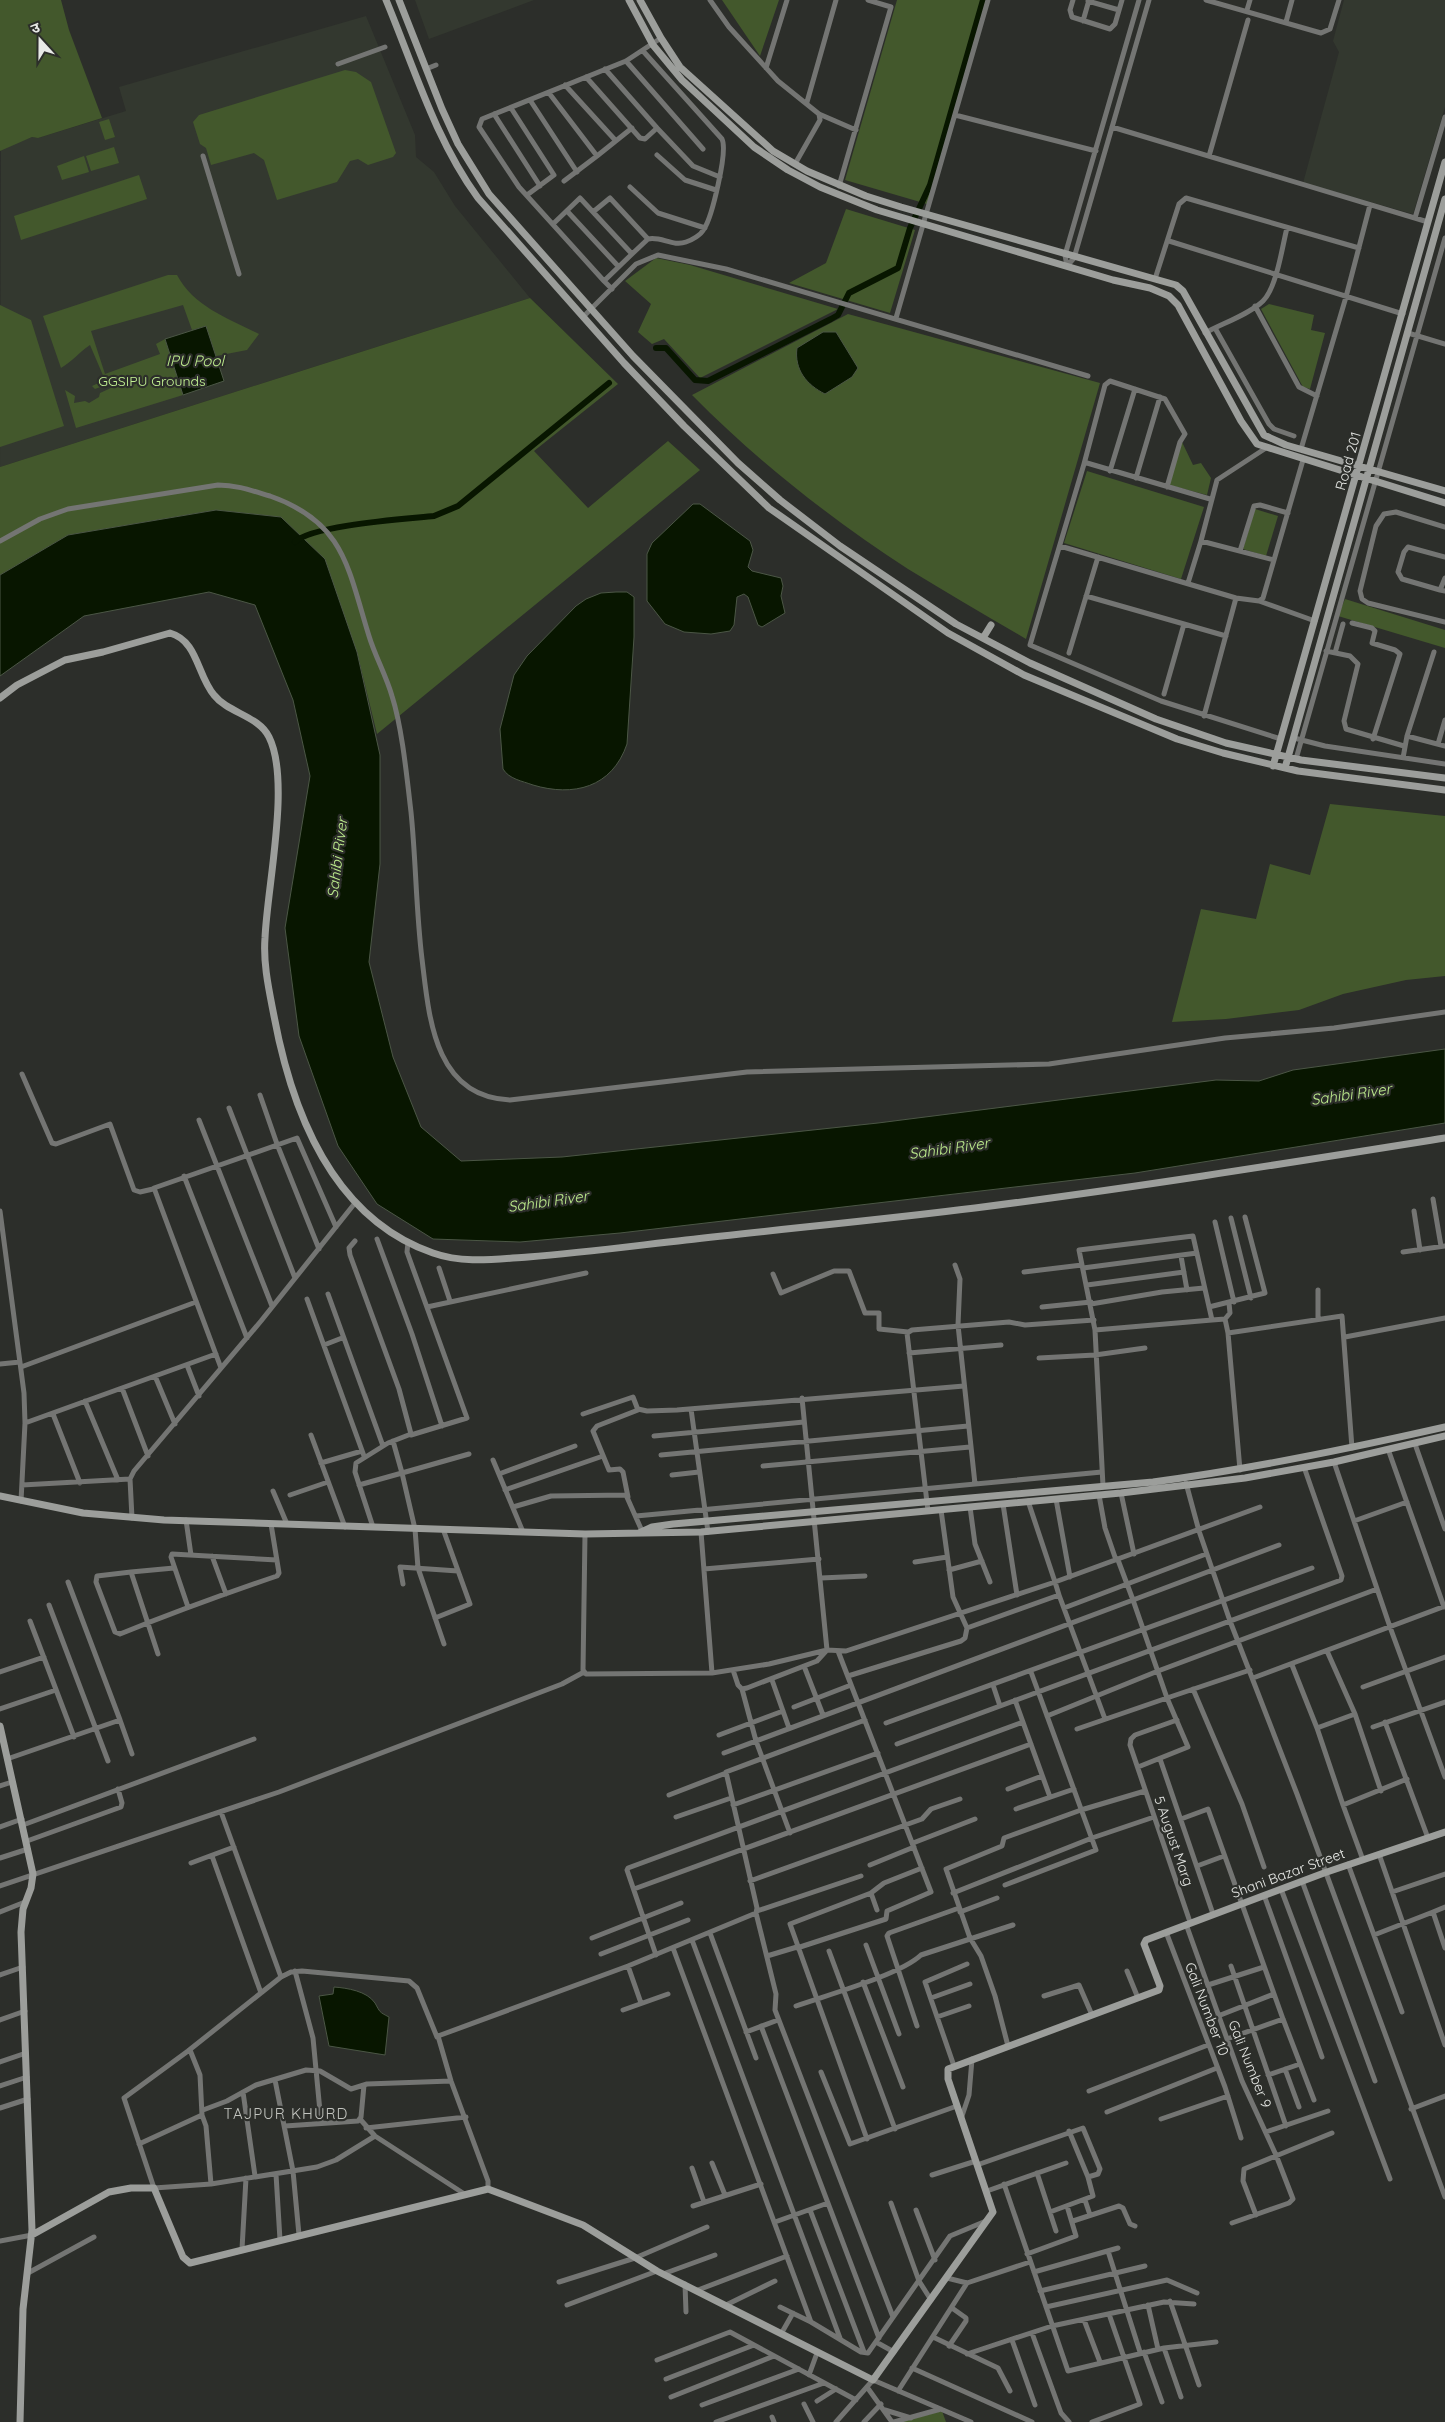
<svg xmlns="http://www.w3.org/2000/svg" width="1445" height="2422" font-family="Quicksand,'Noto Sans Devanagari',sans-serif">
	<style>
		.built { fill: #33382f }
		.green { fill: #43582c }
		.water { fill: #081600; stroke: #4b5645 }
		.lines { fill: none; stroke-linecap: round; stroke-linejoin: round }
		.canal { stroke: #081600; stroke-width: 6 }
		.street { stroke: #747573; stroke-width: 5 }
		.secondary { stroke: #9c9e9b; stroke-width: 7 }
		.labels { text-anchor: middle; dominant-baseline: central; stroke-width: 4.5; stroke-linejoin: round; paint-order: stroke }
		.park-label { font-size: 14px; fill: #c3f394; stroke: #2c2e2a }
		.street-label { font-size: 14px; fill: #e8eae7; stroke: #2c2e2a }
		.water-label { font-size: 15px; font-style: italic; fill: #beed8e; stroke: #2c2e2a }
		.neighbourhood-label { font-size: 15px; letter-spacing: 1px; fill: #c2c4bf; stroke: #2c2e2a }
	</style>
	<rect width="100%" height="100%" fill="#2c2e2a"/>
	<path class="built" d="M415,0H534L429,39Z
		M1344,0H1445V107L1413,214L1303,183L1339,52L1333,41Z
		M366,16L415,135L416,157L434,172L455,206L530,298L0,467L1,149L32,137L38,138L126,111L119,87Z"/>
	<path class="green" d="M0,0H61L69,30L102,118L38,138L32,137L0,151Z
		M722,0H779L760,56Z
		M897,0H987L927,204L845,180Z
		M345,70L356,72L371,82L396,153L393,157L368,165L358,159L350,161L337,182L277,200L264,160L254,153L211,165L206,148L200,144L193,122L199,115Z
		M109,119L115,137L105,140L99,122Z
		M114,147L119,163L91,171L86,156Z
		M84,156L89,172L62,180L57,166Z
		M139,175L147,199L21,240L14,216Z
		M846,209L915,230L890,313L789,283L826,263Z
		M656,258L690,265L838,309L700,378L664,339L652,344L638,332L651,304L625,281Z
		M168,275H177C194,307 228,318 259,334L247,350L216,356L206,326L192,330L183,305L91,331L105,374L160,354L156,344L165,339L183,395L76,428L65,390L75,396L74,403L85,401L89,403L99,397L100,393L113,387L111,383L95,389L92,386L105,380L90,345C78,353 73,361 61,368L43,316Z
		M530,298L618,384L534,451L588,508L668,441L700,470L377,734L357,652L216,510L68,535L0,575V467Z
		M1269,304L1314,315L1311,330L1325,333L1310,389L1303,387L1261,309Z
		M0,305L31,320L64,426L0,447Z
		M848,314L1100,383L1026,639C987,616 947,593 908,569C831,519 756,460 692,395Z
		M1182,442L1193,465L1201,463L1211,478L1207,495L1169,485Z
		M1087,471L1204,507L1181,579L1064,543Z
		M1255,509L1278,516L1266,556L1243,549Z
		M1345,599L1445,630V648L1338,616Z
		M1330,804L1445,816V976L1406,980L1343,994L1299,1010L1226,1019L1172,1022L1201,909L1256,919L1270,864L1310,875Z
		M942,2411L946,2422H899Z"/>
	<path class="water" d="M206,326L224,381L183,395L165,339Z
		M823,332H836L858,368L852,377L825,394C807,385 794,370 797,348Z
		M693,504H700L750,541L753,550L748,567L752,571L781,578L783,586L781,596L785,613L762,627L758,625L748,597L744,594L737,597L734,625L730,631L711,634L684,632L665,624L647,601V554L652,543Z
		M216,510L281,517L325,559L357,652L380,755V864L369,962L393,1057L421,1127L461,1161L562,1157L878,1123L1216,1080L1259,1081L1293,1070L1445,1049V1123L1135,1173L620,1233L520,1242L433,1239L377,1204L338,1146L299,1036L285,928L310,776L293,700L255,605L209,592L84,616L0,676V575L68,535Z
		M616,592H627L634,597V637L627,744C612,788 573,797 533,785C522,781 509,779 503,769L500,729L514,675L527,656L576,606L586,599L601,593Z
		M334,1987C347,1988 367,1991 375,2003C380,2012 379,2012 389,2017L385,2055L329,2046L319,1996L333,1994Z"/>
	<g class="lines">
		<path class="canal" d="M656,348H666L695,380L708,381L831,319L838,315L849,293L898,268L910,228L930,185L983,0
			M295,542C312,525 406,519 434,516L458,506L609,383"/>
		<path class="street" d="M710,0L729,27L778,81L819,114L820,120L795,164
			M1073,0L1070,10L1072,17L1110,29L1115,24L1122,0
			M1206,0L1321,33L1330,29L1339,0
			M1088,1L1119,10
			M1247,10L1250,0
			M1083,21L1089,0
			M1286,22L1292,0
			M643,51L722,139C728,151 712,217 704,229C701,235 692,240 686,242C673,247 661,236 648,239
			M626,61L703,149
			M338,64L385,47
			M766,68L787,0
			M426,69L436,65
			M586,77L640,138L645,139L657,128L605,69
			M565,85L616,141
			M549,93L597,156L632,128
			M530,100L577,172
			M807,102L836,0
			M511,108L554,175L527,195
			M494,114L540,186
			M819,114L856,130
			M955,115L1096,151
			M1112,127L1428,222
			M657,128L693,166L720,177
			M657,155L685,180L716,190
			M203,156L239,274
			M1209,156L1248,20
			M564,181L597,156
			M839,186L891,7L868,0
			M630,187L658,213L705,228
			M567,211L618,266
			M593,212L632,254L604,281L612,289
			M1415,218L1445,117
			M553,224L580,198L593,212L610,198L648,239L632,254
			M1169,241L1403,314
			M1067,266L1074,258L1149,0
			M1067,266L1065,255L1139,0
			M1155,279L1179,204L1186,198L1359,248
			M604,281L519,187L479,127L482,119L626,61L661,38
			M1255,306L1299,387L1317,396
			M583,317L636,264L658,255L726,269L1088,376
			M896,318L988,0
			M1215,328L1269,424L1274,429L1294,436
			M1205,333C1221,324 1250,314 1263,301C1277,287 1282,247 1287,228
			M1408,333L1445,344
			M1301,449L1346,297L1370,205
			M1084,464L1105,385L1110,381L1165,399L1185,434L1180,442L1167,487
			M1110,471L1135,389
			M1136,478L1160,397
			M1210,499L1087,463L1084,464L1030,645L1161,701L1281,739
			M1445,527L1396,512L1384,514L1376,526L1360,591L1362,599L1368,603L1445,622
			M0,541L40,519L68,509L218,485C237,485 253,491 270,496C345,522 348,569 369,636C375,656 386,675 392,696C402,727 407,778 411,812C416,861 416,910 422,959C429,1017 434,1097 510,1100L747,1072L1049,1064L1225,1038L1334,1028L1445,1012
			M1201,541L1217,480L1266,448
			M1060,546L1236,598L1259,601L1263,598L1303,460
			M1240,551L1254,506L1260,505L1288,513
			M1445,578L1440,590L1445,591
			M1188,583L1201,541L1274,560
			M1440,590L1402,579L1398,572L1404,552L1408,547L1445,557
			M1086,596L1226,636
			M1259,601L1315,621
			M1352,623L1372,628L1375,631L1372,643L1395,650L1400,654L1373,739
			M1326,651L1350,656L1358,664L1344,721L1346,729L1404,746
			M1069,653L1098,557
			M1335,653L1343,624
			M1164,694L1184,624
			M1204,716L1236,598
			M1407,736L1445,746
			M1294,738L1325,746L1445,764
			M1438,744L1445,720
			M1403,758L1407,736L1434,652
			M1296,759L1445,238
			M22,1074L52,1143L56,1144L110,1124L134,1190L140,1192L153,1189
			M260,1095L277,1144L319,1249
			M229,1108L295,1278
			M199,1120L272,1306
			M184,1176L247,1338
			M1433,1199L1441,1246
			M0,1211L24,1393L25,1423L21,1501
			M1414,1211L1420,1250
			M1231,1218L1251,1298
			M1215,1222L1234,1302
			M377,1239L412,1334L442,1426
			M355,1241L349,1248L350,1255L399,1389L411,1434L388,1443L356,1463L355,1472L373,1527
			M408,1242L407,1252L467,1418L411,1435
			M1403,1252L1445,1246
			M1181,1256L1187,1290
			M955,1265L960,1279L958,1325L975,1484
			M439,1268L450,1301
			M1083,1268L1197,1253
			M1024,1272L1082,1265
			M773,1274L781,1293L834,1271H849L865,1313H879V1329L908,1332
			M1087,1285L1184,1272
			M1318,1290V1318
			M328,1294L383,1446
			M307,1299L364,1456
			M1091,1304L1162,1292L1204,1288
			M427,1307L586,1273
			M1042,1307L1091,1302
			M1209,1307L1265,1293L1245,1217
			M1225,1319L1230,1313L1229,1303
			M1212,1320L1225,1319L1228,1333L1240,1470
			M1095,1330L1212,1320L1193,1236L1079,1250L1095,1330L1103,1486
			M1228,1333L1342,1316L1352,1448
			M1345,1337L1445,1318
			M324,1345L342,1338
			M909,1353L1001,1345
			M1039,1358L1095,1355L1145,1348
			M0,1364L20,1362
			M187,1365L199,1396
			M21,1367L196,1302
			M221,1368L154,1188L297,1138L336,1227
			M155,1376L175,1424
			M122,1388L148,1456
			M85,1401L118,1480
			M638,1409L647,1411L677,1410L964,1386
			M691,1409L708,1532
			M53,1414L80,1483
			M583,1414L633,1397L638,1410L597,1426L593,1431L609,1470L620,1469L623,1472L628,1497
			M25,1423L216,1354
			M311,1435L345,1527
			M654,1436L804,1422
			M1415,1444L1445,1529
			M1388,1449L1444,1607
			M661,1455L968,1426
			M493,1460L523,1532
			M1334,1462L1390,1627L1445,1777
			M321,1463L362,1451
			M763,1466L970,1447
			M499,1474L575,1446
			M672,1475L699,1472
			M1186,1483L1199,1531L1230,1621L1297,1794L1445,2197
			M22,1485L130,1479
			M359,1485L402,1473L393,1441
			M505,1490L603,1456
			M273,1491L287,1524
			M1121,1493L1134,1554
			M290,1495L328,1482
			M1099,1495L1105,1528L1116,1560
			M1056,1499L1070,1577
			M1028,1501L1055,1582L1260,1507
			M1003,1504L1017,1595
			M513,1507L551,1496L626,1495L642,1531
			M970,1507L975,1544L990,1582
			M928,1511L907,1333L912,1330L1009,1322L1025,1325L1094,1320
			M636,1516L1102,1472
			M132,1518L130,1479L134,1471L261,1321L355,1203
			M186,1520L191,1555
			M1354,1521L1407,1502
			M701,1532L712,1673
			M585,1534L583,1670L586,1674L712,1673L769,1664L827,1650L846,1651L1055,1582L1059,1595L967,1628
			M212,1556L226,1594
			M1118,1560L1133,1600L1279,1545
			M915,1562L947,1557
			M704,1569L819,1559
			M949,1570L982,1561
			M131,1572L174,1568
			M821,1578L865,1576
			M403,1584L400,1567L458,1571
			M1059,1595L1105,1719
			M49,1605L108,1761
			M188,1607L171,1557L172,1554L277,1560
			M1064,1608L1206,1554
			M435,1618L470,1604L443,1529
			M30,1621L74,1737
			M444,1644L418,1568L415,1529L402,1473L469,1454
			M1327,1651L1355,1714L1381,1791
			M158,1654L131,1572L97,1576L96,1582L115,1632L120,1634C172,1613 224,1594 277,1576L279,1573L271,1524
			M1292,1665L1317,1728L1343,1805L1407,1779
			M804,1666L823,1715
			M733,1670L738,1685L742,1689L747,1688L817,1661L827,1650L802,1398
			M0,1672L44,1657
			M848,1676L961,1641L965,1638L967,1628L953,1597L941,1510
			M1253,1678L1445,1606
			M772,1680L789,1728
			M993,1685L1000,1706
			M1363,1687L1445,1657
			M742,1689L756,1741L790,1833
			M1193,1689L1242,1804L1264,1867
			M1015,1700L1050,1797
			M794,1707L851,1685
			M0,1709L56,1690
			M1047,1716L1158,1671L1377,1589
			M120,1720L132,1754
			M1177,1720L1135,1735L1131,1739L1130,1745L1190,1922
			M1385,1722L1428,1838
			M886,1723L1312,1568
			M1373,1727L1445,1702
			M1317,1728L1355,1714
			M719,1735L783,1711
			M897,1744L1341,1580L1342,1576L1304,1467
			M724,1753L1133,1600L1167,1698L1077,1729
			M7,1759L120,1720L68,1582
			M1160,1759L1213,1914
			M1138,1767L1188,1747L1167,1698L1250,1670
			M0,1786L12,1782
			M1008,1789L1042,1776
			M669,1795L726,1773
			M733,1805L878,1753
			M1343,1805L1363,1860
			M1016,1809L1074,1789
			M221,1812L281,1977
			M676,1817L731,1798
			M1181,1819L1208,1809L1283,2019L1314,2100
			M23,1825L254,1739
			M0,1827L22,1819
			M27,1841L121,1807L122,1803L118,1789
			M913,1843L975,1819
			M1379,1854L1445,2045
			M212,1856L261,1993
			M0,1858L28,1849
			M191,1863L234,1847
			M1348,1864L1402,2012
			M870,1865L914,1847
			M1197,1866L1224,1856
			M750,1881L922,1819L931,1809L960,1799
			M1302,1881L1375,2081
			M1005,1885L1096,1850L1031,1672
			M0,1886L279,1792L562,1684L584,1672
			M634,1889L1031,1744
			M1281,1889L1390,2179
			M1392,1892L1445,1874
			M871,1893L877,1910
			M953,1893L1092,1838L1154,1817
			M1264,1895L1322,2057
			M757,1911L861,1876
			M0,1912L25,1902
			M960,1912L997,1898
			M1433,1912L1445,1907
			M756,1913L776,1994L775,2010L893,2317
			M1186,1924L1242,2081L1276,2155L1293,2199L1289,2203L1232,2223
			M1166,1932L1225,2087L1241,2138
			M710,1933L756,2058
			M1374,1935L1433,1912L1445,1948
			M592,1938L681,1903
			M692,1940L840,2338
			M866,1945L899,2034
			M673,1948L811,2322L861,2352L868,2353L950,2236L986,2221
			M797,1948L886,1919L887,1911L931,1892L838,1651
			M829,1951L895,2129
			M601,1954L688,1920
			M656,1955L627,1870L628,1868L1023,1722
			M767,1956L797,1947
			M628,1966L641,2003
			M1231,1966L1286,2126
			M295,1971L313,2038L321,2122
			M1127,1971L1138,1998
			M0,1975L23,1967
			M863,1982L903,2087
			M1208,1985L1264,1967
			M1044,1996L1079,1985L1092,2015
			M931,1998L970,1984
			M796,2006C827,1995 900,1975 921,1955L1013,1925
			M623,2010L668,1994
			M1218,2016L1274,1994
			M937,2017L969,2006
			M0,2020L25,2011
			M761,2026L879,2338
			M917,2026L887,1936L889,1933L959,1908
			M746,2032L778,2020
			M1227,2039L1283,2019
			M1008,2046L995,1996L981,1956L970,1938L946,1869L1002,1846L1004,1838L1081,1810L1145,1791
			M0,2062L26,2053
			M954,2066L925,1982L967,1964
			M1285,2069L1299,2107
			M821,2072L850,2144L957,2106
			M1268,2075L1300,2064
			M275,2080L293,2171L299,2235
			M0,2086L27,2077
			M1089,2091L1208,2045
			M243,2092L255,2176
			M0,2108L28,2099
			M1411,2109L1445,2096
			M203,2110L227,2101L256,2085L306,2070L320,2071L351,2089L367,2084L451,2081
			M1107,2112L1217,2068
			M202,2115L206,2126L211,2184
			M360,2119L375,2136L466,2195
			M961,2119L969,2095L972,2059
			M1161,2119L1228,2096
			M285,2126L358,2121L361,2117L364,2085
			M366,2128L466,2117
			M1069,2131L1088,2177
			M1266,2132L1328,2111
			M375,2136L336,2160L317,2167L211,2184L154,2188L124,2098L188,2051L281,1977L291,1972L302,1971L409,1981L417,1988L437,2037
			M867,2139L790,1924L871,1893L884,1883L922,1868
			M139,2144L202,2115L200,2075L190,2050
			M712,2163L725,2195
			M977,2165L1083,2128L1100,2169L1098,2174L1088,2177L1093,2196L1050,2212
			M692,2168L704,2202
			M1037,2173L1056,2231
			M276,2174L280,2240
			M932,2175L976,2161
			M1004,2184L1068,2371L1164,2348L1216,2342
			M488,2189V2181L451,2081L438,2036L628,1966L756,1913L757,1908L726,1772L865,1720
			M987,2191L1066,2163
			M1085,2200L1090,2215
			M891,2203L919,2281L931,2300
			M693,2206L761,2184
			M810,2210L864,2352
			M916,2210L935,2260
			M1256,2215L1243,2181L1244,2169L1332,2133
			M1073,2221L1119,2206L1123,2208L1130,2224L1135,2226
			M775,2222L828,2203
			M0,2241L32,2235
			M242,2249L246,2178
			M1108,2251L1140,2352
			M1027,2254L1076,2236L1067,2206
			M1034,2272L1118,2248
			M28,2273L94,2237
			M663,2274L715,2255
			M947,2278L967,2283L1030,2262
			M559,2282L635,2258L707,2227
			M685,2284L686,2312
			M698,2290L787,2256
			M1040,2291L1145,2266
			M1170,2301L1199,2385
			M567,2305L657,2271
			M726,2305L775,2281
			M1148,2305L1158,2349
			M780,2307L811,2322
			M1046,2307L1167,2280L1197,2293
			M1084,2320L1100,2362
			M1032,2333L1061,2413L1069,2422
			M781,2334L793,2313
			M933,2337L998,2368L1010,2391
			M1012,2340L1035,2405
			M876,2342L894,2352
			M949,2346L966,2321V2318L952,2308
			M1164,2348L1181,2397
			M1144,2352L1162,2402
			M967,2354L1052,2326L1164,2302L1194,2304
			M657,2360L730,2332L856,2400
			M912,2368L1032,2422
			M809,2375L817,2353
			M666,2379L754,2345
			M867,2387L892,2422
			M898,2391L967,2283
			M671,2397L774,2356
			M817,2401L836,2389
			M804,2404L813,2422
			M702,2405L799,2369
			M885,2410L911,2418
			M772,2417L774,2422
			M716,2422L824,2383
			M836,2422L873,2380L971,2422
			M864,2422L881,2404
			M894,2422L941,2409
			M1092,2422L1140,2404L1109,2314"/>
		<path class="secondary" d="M386,0C414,67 435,139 478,198L624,363L684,426L769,508L948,633L1024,675L1177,739L1223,753L1298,771L1445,790
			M399,0L442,109L458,144L489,194L633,356L738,463L780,500L840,546L956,624L1030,663L1156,719L1226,743L1301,760L1445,778
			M629,0L653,45L682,80L754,147L788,170L820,187L877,210L1113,280L1150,288L1169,296L1178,305L1241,421L1257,444L1445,503
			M640,0L661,38L680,67L773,151L807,171L866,196L901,207L1176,285L1183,291L1264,435L1286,445L1445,491
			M983,638L991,625
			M0,698L17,685L65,660L103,652L170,633C198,641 197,675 214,695C228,713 259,716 269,737C291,781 267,887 265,938C263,964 269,990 274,1016C292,1112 332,1218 433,1253C464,1264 496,1259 528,1257C581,1253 633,1246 686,1240C782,1229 879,1220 975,1208C1132,1188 1288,1163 1445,1138
			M1273,766L1445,162
			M1285,768L1445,199
			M0,1496L83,1513L164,1520L585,1534L701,1532L1121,1493L1245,1478L1334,1462L1445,1436
			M639,1533L652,1527L673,1524L1153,1482C1252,1469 1348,1449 1445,1427
			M0,1726L33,1874L31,1888L23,1909L21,1932L32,2230L23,2309L20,2422
			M32,2235L109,2192L131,2188H154L183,2257L190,2263L488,2189L583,2225L657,2271L873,2380L993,2212L948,2079V2069L1159,1990L1160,1986L1144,1944L1146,1940L1324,1873L1445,1832"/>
	</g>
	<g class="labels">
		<g class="park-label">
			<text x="152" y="381">GGSIPU Grounds</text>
		</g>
		<g class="street-label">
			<text transform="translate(1348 461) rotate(-74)">Road 201</text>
			<text transform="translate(1174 1841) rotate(71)">5 August Marg</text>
			<text transform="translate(1288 1873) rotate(-20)">Shani Bazar Street</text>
			<text transform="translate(1207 2009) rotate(69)">Gali Number 10</text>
			<text transform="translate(1250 2064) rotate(68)">Gali Number 9</text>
		</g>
		<g class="water-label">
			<text x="195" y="360">IPU Pool</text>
			<text transform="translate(337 858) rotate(-83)">Sahibi River</text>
			<text transform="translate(1351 1094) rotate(-8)">Sahibi River</text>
			<text transform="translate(949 1148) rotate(-8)">Sahibi River</text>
			<text transform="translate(548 1201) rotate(-8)">Sahibi River</text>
		</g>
		<g class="neighbourhood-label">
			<text x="286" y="2113">TAJPUR KHURD</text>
		</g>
	</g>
	<g transform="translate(40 40) rotate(339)" stroke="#2c2e2a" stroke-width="4" paint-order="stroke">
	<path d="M0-4L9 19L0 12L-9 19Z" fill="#e8eae7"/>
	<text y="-8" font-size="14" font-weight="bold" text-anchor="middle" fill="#e8eae7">उ</text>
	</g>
</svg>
